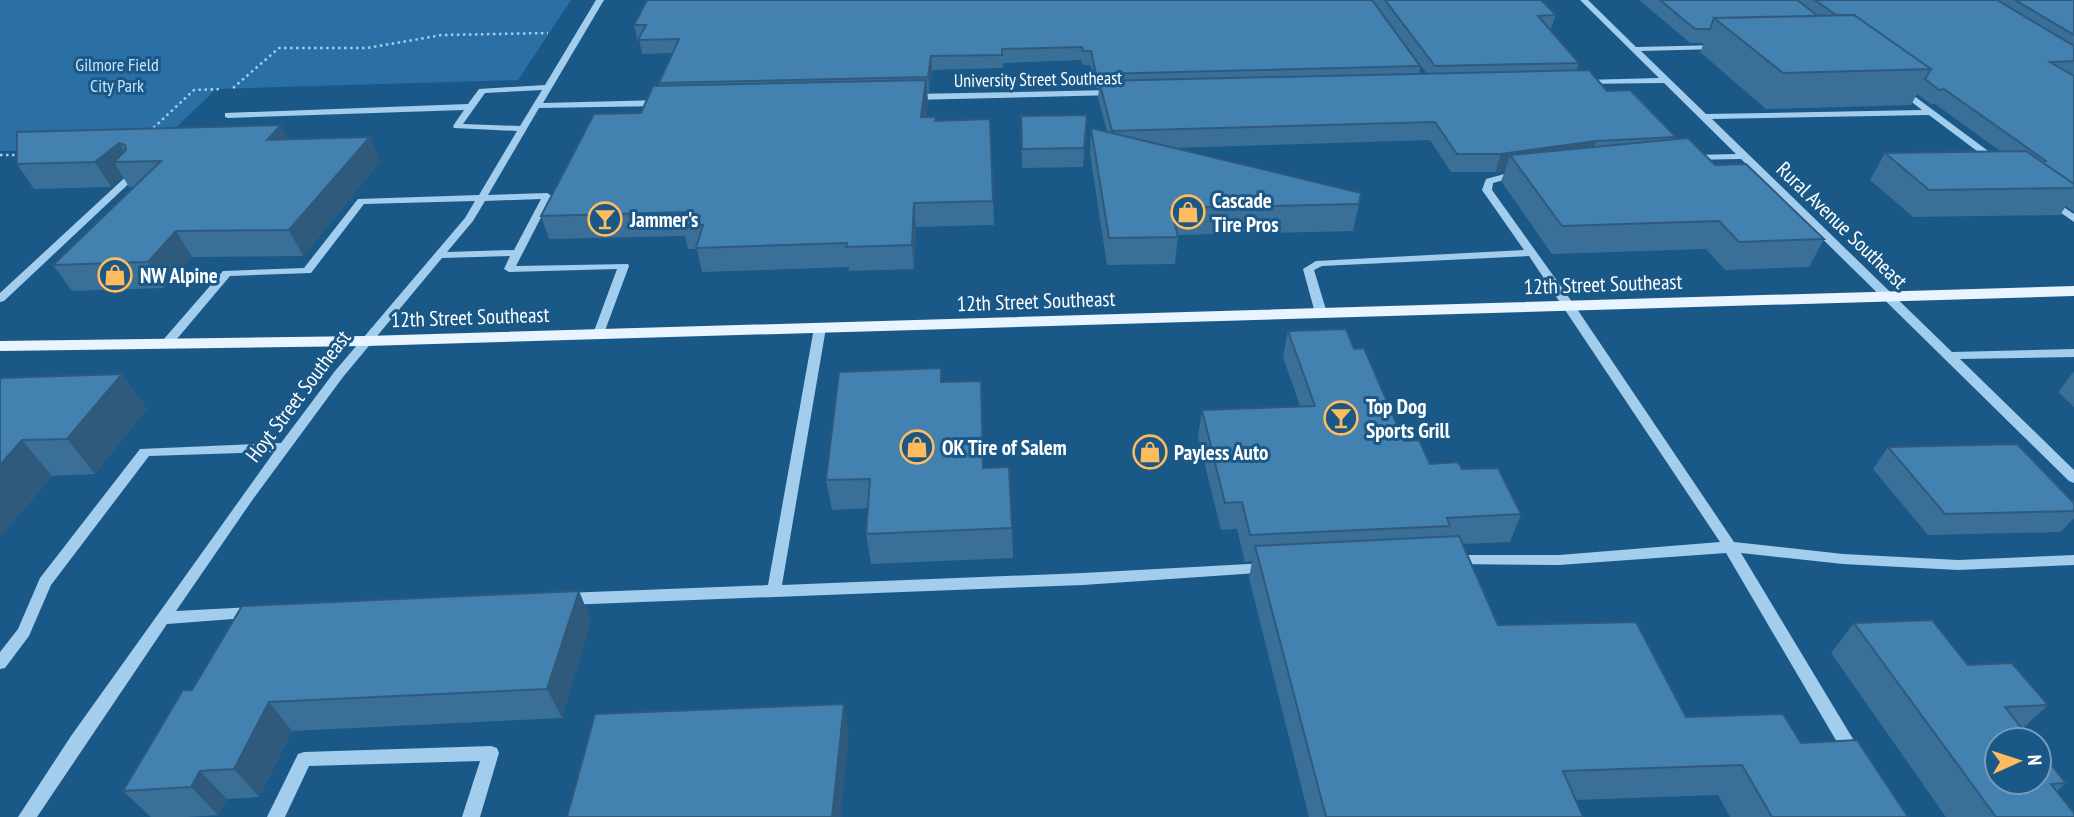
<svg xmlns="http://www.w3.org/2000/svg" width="2074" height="817" font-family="'PT Sans Narrow',sans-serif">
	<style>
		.green { fill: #2a70a5 }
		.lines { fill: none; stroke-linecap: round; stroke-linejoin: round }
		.path { stroke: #a2cdec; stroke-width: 2.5; stroke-dasharray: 2.5 3.5; stroke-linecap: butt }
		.minor { fill: #a2cdec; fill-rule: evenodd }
		.major { fill: #e8f4ff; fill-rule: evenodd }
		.wall { fill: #3a6f98 }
		.shaded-wall { fill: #2f5a7c }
		.building { fill: #4381b1; stroke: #2f5a7c; stroke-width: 2 }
		.labels { text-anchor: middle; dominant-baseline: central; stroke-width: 6; stroke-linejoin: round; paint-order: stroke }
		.far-park-label { font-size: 18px; fill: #c8e4f9; stroke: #1a5887 }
		.far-street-label { font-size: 18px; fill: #fff; stroke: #1a5887 }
		.poi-label { font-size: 21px; font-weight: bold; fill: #fff; stroke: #1a5887; text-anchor: start }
		.street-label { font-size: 21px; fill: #fff; stroke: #1a5887 }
	</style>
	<rect width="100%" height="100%" fill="#1a5887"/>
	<path class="green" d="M0,0H571L518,80L216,89L154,149L0,151Z"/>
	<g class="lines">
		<path class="path" d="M233,88L279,48H367L442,35L548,33
			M149,132L194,90L222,89
			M0,155H20"/>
		<path class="minor" d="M596,0H604L543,103L662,100L666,103L662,106L539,108L488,195L547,193L552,196L516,266L628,264L629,266L603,336L599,338L593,334L617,269L509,272L504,269L510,256L442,258L343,377L253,499L176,611L253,607L258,609L260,613L258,617L167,624L37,817H18L71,736L274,452L149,456L51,585L29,636L5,668L0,669V652L18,629L40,578L140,449L281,443L335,371L465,218L475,201L364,204L311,273L230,276L171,346H163L161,343L163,340L223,271L304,268L358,199L479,195L517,131L454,128L453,126L464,110L228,118L225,117V113L468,104L479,89L545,85ZM542,90L520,126L463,124L485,93ZM541,199L514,250L447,252L473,221L485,201Z
			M1580,0H1588L1636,47L1721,45L1722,47L1718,49L1641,51L1706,114L1922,110L1899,92V88L1902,87L1999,159V163H1993L1929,115L1712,119L1952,352L2074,349V357L1960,359L2074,470V483L2069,481L1741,159L1688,160V156L1691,155L1736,154L1664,83L1580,84V80H1583L1659,78Z
			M1113,90L1116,91V95L911,100L907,97L911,94Z
			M135,170L138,171V175L4,301L0,302V293L132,171Z
			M1519,170L1524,173L1522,175L1493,183L1492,190L1575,306L1734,542L1843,554L1958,560L2074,555V565L1958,570L1843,564L1741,553L1859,749L1861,754L1859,759L1853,761L1847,759L1726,553L1559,565L1448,564L1446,560L1448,556L1453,555H1559L1720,542L1529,256L1322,266L1314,270L1327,313L1321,316L1315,313L1303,269L1316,261L1524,250L1482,190L1486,179Z
			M2050,198L2074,214V222L2047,203L2045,201Z
			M820,325L826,328L782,585L1083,573L1267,563L1272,564L1274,568L1272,572L1083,585L565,605L560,603L558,599L560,595L565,593L768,585L814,328Z
			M491,746L497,748L499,753L480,817H462L480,761L309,766L285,817H267L298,754L304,752Z"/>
		<path class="major" d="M2074,286V296L366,346L0,351V341L366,336Z"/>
	</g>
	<path class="wall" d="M647,0L1420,66L1419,74H1427L1373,0H1541L1556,15L1551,29H1549L1579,63L1577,70L1676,137L1675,139L1715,165L1824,239L1809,267L1725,270L1706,249L1552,254L1501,181L1505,171L1495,172H1451L1430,140L1171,148L1359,204L1353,231L1178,235L1175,264L1107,265L1090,154L1091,128L1107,132L1098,98L1099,88H1096L1090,65H1083L1081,60L1003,63V68L932,70L929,92H927L928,102L926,117L936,121L990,119L994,225L916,227L914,269L849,271V267L702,272L697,249H688L685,236L549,239L541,216L641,113L660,86L659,83L673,53L642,54L639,39H637L634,25Z
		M1639,0H2074V75H2073L2074,76V212L2066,206L2060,215L1913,217L1870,180L1885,153L2000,151L1935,104H1931L1917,94L1911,105L1766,109L1700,52L1704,43H1690Z
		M1087,115V134L1083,167L1022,168L1021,116Z
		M17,132L288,139L381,161L303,256L192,257L164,288L72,291L53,265L134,187H129L123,177L111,187L34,189L17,164Z
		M1288,331L1354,349L1404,441L1430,464L1462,469L1521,514L1510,542L1462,544L1498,625L1686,717L1801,743L1908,817H1730L1718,795L1575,800L1583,817H1309L1249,578L1252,561L1245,562L1237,529L1221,530L1198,437L1202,410L1300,406L1283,357Z
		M941,368L942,382L981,381L983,468L1012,528L1013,558L871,564L866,534L868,508L832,510L826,480Z
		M2074,371V407L2058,392Z
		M122,374L147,409L95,474L52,476L0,537V378Z
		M1888,447L2074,503V518L2061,532L1928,535L1873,469Z
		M579,591L591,621L562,718L292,731L259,797L227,799L218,815L187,817H151L123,791L192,690Z
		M1854,623L1968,665L2048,705L2022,729L2066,783L2057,791L2074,817H1946L1831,653Z"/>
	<path class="shaded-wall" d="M931,56L932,70L929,92L928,77Z
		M926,80L928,102L922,139L921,117Z
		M1087,115V134L1083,167L1084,148Z
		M281,125L293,149L267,140Z
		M370,137L381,161L303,256L289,230Z
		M1596,141L1589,159L1510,155L1505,171L1495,172L1501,154Z
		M119,143L131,162H114L123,177L111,187L95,162Z
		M914,203L916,227L914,269L912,245Z
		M176,231L192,257L164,288L148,262Z
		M122,374L147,409L95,474L67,439Z
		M22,440L52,476L0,537V465Z
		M579,591L591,621L562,718L547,689Z
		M269,702L292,731L259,797L234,769Z
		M844,704L849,733L841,817H832Z
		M200,771L227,799L218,815L191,787Z"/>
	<path class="building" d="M647,0H1372L1420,66L1096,74L1091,51H1083L1082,47L1002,49V55L931,56L928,77L659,83L679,39L638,40L646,25H634Z
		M1385,0H1541L1556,15L1538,16L1579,63L1435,66Z
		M1660,0H1797L1818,16L1714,18L1710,29H1695Z
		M1815,0H1997L2074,46V61L2050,62L2074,76V184L2042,162L2046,161L1944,89L1939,90L1925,79L1931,69L1854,15H1836Z
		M2015,0H2074V35Z
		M1854,15L1931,69L1783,73L1714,18Z
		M1589,70L1607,91L1630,90L1676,137L1596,141L1501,154H1457L1435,122L1112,131L1099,81Z
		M926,80L921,117H936L935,121L990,119L993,201L914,203L912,245L846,247L847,243L696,248L703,225H682L687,212L541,216L594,114L641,113L653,86Z
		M1087,115L1084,148L1022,149L1021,116Z
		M281,125L267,140L370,137L289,230L176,231L148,262L53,265L161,161L114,162L126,150L125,145L119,143L95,162L17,164V132Z
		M1091,128L1361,193L1359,204L1171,208L1178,237L1109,238Z
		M1688,138L1715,165L1746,164L1824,239L1739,242L1719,221L1562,226L1510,155Z
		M2026,151L2074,184V188L1929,190L1885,153Z
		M1346,329L1354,349L1364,348L1404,441L1419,440L1430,464L1458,462L1462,469L1498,468L1521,514L1447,518L1450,526L1250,535L1242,502L1225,503L1202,410L1315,406L1288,331Z
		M941,368V382L981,381L983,468L1009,467L1012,528L866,534L870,479L826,480L839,372Z
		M122,374L67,439L22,440L0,465V378Z
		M2017,444L2074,503V511L1945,514L1888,447Z
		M1459,536L1498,625L1636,622L1686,717L1783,714L1801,743L1857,740L1908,817H1772L1742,765L1563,771L1583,817H1326L1255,546Z
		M579,591L547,689L269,702L234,769L200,771L191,787L123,791L183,690H192L242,606Z
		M1932,620L1968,665L2012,663L2048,705L2005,707L2031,740H1997V782H2039V750L2066,783L2051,784L2074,813V817H1996L1854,623Z
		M844,704L832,817H567L595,714Z"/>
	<defs>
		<symbol id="shop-ring" viewBox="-11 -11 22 22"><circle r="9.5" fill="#1a5887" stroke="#febc5e" stroke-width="1.5"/><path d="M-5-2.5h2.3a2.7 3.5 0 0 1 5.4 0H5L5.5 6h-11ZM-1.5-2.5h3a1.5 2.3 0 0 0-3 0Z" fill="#febc5e"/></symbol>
		<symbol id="bar-ring" viewBox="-11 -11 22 22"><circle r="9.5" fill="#1a5887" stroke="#febc5e" stroke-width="1.5"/><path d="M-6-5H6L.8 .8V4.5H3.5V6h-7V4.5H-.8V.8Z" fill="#febc5e"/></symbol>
	</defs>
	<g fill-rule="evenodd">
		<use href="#shop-ring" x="1169" y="193" width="38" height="38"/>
		<use href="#bar-ring" x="586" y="200" width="38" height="38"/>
		<use href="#shop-ring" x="96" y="256" width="38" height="38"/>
		<use href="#bar-ring" x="1322" y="399" width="38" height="38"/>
		<use href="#shop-ring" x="898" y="428" width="38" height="38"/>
		<use href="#shop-ring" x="1131" y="433" width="38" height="38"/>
	</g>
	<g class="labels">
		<g class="far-park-label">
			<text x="117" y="64">Gilmore Field<tspan x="117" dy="21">City Park</tspan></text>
		</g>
		<g class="far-street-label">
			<text transform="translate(1038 79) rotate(-1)">University Street Southeast</text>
		</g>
		<g class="poi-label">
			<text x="1212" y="200">Cascade<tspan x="1212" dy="24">Tire Pros</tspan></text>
			<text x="630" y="219">Jammer's</text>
			<text x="140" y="275">NW Alpine</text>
			<text x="1366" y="406">Top Dog<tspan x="1366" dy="24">Sports Grill</tspan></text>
			<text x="942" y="447">OK Tire of Salem</text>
			<text x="1174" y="452">Payless Auto</text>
		</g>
		<g class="street-label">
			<text transform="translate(1842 225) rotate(44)">Rural Avenue Southeast</text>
			<text transform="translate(1603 284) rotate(-2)">12th Street Southeast</text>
			<text transform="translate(1036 301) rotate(-2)">12th Street Southeast</text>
			<text transform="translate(470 317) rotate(-2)">12th Street Southeast</text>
			<text transform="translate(298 396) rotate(-53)">Hoyt Street Southeast</text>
		</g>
	</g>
	<g transform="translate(2018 761) rotate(87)"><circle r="33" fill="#1a5887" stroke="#769bb7" stroke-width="2"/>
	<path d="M0-5L12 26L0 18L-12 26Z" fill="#febc5e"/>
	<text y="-10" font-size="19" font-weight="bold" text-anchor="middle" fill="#ffffff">N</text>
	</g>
</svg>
